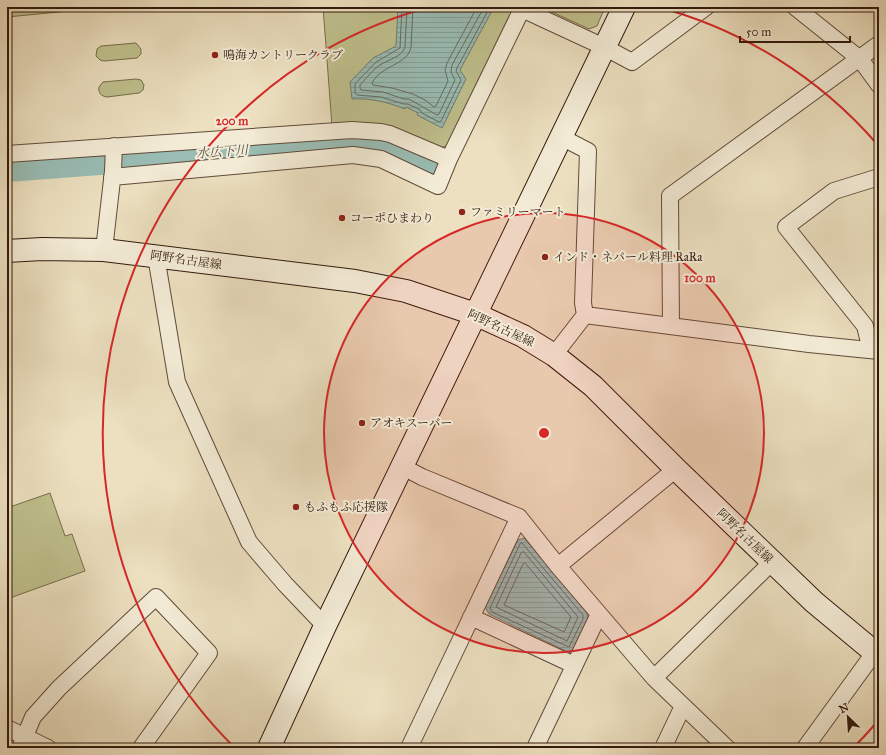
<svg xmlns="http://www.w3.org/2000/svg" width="886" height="755" font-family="'IM FELL Great Primer','Noto Serif JP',serif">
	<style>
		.grass { fill: #bfc08d; stroke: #786c4d }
		.water { fill: url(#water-rules); stroke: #707b72 }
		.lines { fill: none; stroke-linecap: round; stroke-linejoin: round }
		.shore { stroke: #666b61; stroke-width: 1 }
		.river { stroke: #99bdb5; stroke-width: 26 }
		.street-casing { stroke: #604b3a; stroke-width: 18 }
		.secondary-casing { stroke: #32190d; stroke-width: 24 }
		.street { stroke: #f3ebd6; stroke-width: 16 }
		.secondary { stroke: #f3ebd6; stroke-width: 22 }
		.ring { fill: none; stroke: #d62828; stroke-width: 2 }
		.poi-dot { fill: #8f2418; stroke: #f3ebd6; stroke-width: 1.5 }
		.labels { text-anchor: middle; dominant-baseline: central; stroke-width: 4; stroke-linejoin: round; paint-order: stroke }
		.poi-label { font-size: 12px; fill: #32190d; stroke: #f3ebd6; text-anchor: start }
		.street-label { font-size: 12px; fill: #32190d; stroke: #f3ebd6 }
		.water-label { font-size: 13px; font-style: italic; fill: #565248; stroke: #f3ebd6 }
		.centre { fill: #d62828; stroke: #f3ebd6; stroke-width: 2 }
		.ring-label { font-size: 12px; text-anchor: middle; font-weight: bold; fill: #d62828; stroke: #f3ebd6; stroke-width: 4; stroke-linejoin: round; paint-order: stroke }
	</style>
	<defs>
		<pattern id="water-rules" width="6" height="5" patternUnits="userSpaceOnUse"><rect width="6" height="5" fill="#99bdb5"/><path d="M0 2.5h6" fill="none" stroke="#84a29a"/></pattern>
	</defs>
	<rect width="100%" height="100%" fill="#ece0c0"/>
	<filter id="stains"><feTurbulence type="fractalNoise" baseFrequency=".005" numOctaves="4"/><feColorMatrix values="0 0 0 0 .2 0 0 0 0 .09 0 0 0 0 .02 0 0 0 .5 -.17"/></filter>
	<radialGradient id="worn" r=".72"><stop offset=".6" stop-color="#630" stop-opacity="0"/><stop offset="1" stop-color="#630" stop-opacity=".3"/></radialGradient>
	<path class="grass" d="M7,7H110L7,17Z
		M323,7H515L448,145L441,148L332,126Z
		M541,7H605L597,26L589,29Z
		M136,43L141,49V54L137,58L104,61L100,60L96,56L97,49L101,46Z
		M136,79L141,80L144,85L143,90L139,93L107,97C101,96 98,93 99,87L103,82Z
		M50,493L65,536L72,534L85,571L7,599V508Z"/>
	<path class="water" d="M398,7H494L460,70L466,79L442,128L417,115L418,113L406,107L405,109C387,102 371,98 352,99L350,82L373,58L396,46Z
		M524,538L587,613L588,619L572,652L570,653L489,614L485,607L518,540Z"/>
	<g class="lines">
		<path class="shore" d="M402,7L400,48L376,62L355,84V93L357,95L381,97L404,104H408L419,109L422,113L439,122L441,121L461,80L456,71L457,68L490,7
			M407,7L405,47C402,57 389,59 380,65C373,69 366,79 360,85V88L361,90L383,92L404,99H409L437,115L439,114L455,80L451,72L452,65L484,7
			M413,7L411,47C408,65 381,65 372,83L373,85L392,88L413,94L425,100L434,107L436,106L448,81L445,70L447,63L477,7
			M522,543L583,615V619L569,647L492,612L490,608L520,544Z
			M524,552L578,617L567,641L496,607L521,553Z
			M525,563L571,617L564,632L504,605L523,564Z"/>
		<path class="river" d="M7,169L351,143H367L383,145L432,167"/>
		<defs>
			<path id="street" d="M795,7L860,59L879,85
				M7,154L352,130L381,132L390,134L449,159
				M112,177L353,155L381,159L438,186L449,159L522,9L604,47L632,62L706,7
				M104,250L113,171L114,146
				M156,256L177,382L235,511L249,542L285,584L325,626
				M585,315L809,344L879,351
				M671,326L670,196L879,44
				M871,350L865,326L786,227L834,191L879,177
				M554,355L585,315L583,303L588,151L561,137
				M401,466L422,477L519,517L558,566L654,678L727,748
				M558,566L676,469
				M471,617L574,665
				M654,678L772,562
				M7,728L48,748
				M20,748L33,717L59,688L156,597L209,653L141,748
				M409,748L519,517
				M535,748L599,614
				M663,748L683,706
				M805,748L874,653"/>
			<path id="secondary" d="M7,251L42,249L104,250L355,281L406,291L475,314L523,336L554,355L593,386L676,469L814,602L879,656
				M269,748L325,626L624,7"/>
		</defs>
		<use href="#street" class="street-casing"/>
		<use href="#secondary" class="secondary-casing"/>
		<use href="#street" class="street"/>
		<use href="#secondary" class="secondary"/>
	</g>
	<circle cx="544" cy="433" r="220" fill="#d62828" fill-opacity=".12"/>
	<g class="ring">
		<circle cx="544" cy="433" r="220"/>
		<path d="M877 722A441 441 0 0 1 853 748M235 748A441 441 0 0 1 430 7M658 7A441 441 0 0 1 877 144"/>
	</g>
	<g class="poi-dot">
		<circle cx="215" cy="55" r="4"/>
		<circle cx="462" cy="212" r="4"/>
		<circle cx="342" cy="218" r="4"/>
		<circle cx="545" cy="257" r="4"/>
		<circle cx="362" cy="423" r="4"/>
		<circle cx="296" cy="507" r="4"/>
	</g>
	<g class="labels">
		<g class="poi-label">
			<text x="223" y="55">鳴海カントリークラブ</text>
			<text x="470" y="212">ファミリーマート</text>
			<text x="350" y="218">コーポひまわり</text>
			<text x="553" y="257">インド・ネパール料理 RaRa</text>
			<text x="370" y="423">アオキスーパー</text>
			<text x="304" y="507">もふもふ応援隊</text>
		</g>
		<g class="street-label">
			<text transform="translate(186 260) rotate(8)">阿野名古屋線</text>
			<text transform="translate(501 328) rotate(25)">阿野名古屋線</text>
			<text transform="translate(745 536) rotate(44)">阿野名古屋線</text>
		</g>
		<g class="water-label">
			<text transform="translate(222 152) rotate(-4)">水広下川</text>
		</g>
	</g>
	<circle cx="544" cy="433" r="6" class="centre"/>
	<g class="ring-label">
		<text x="232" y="125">200 m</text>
		<text x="700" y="282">100 m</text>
	</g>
	<rect width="886" height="755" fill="none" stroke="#ece0c0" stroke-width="24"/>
	<rect x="8" y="8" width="870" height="739" fill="none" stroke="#32190d" stroke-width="2"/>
	<rect x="12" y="12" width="862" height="731" fill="none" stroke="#32190d"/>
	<g transform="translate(848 717) rotate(335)" stroke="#f3ebd6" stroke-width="3" paint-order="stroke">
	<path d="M0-3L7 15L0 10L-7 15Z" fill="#32190d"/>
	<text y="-6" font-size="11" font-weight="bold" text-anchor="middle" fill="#32190d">N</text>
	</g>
	<path d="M740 36v6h110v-6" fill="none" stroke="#32190d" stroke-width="2"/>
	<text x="746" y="36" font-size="12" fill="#32190d" stroke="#f3ebd6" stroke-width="3" paint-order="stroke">50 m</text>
	<rect width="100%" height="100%" filter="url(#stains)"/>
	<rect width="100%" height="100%" fill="url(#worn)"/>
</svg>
